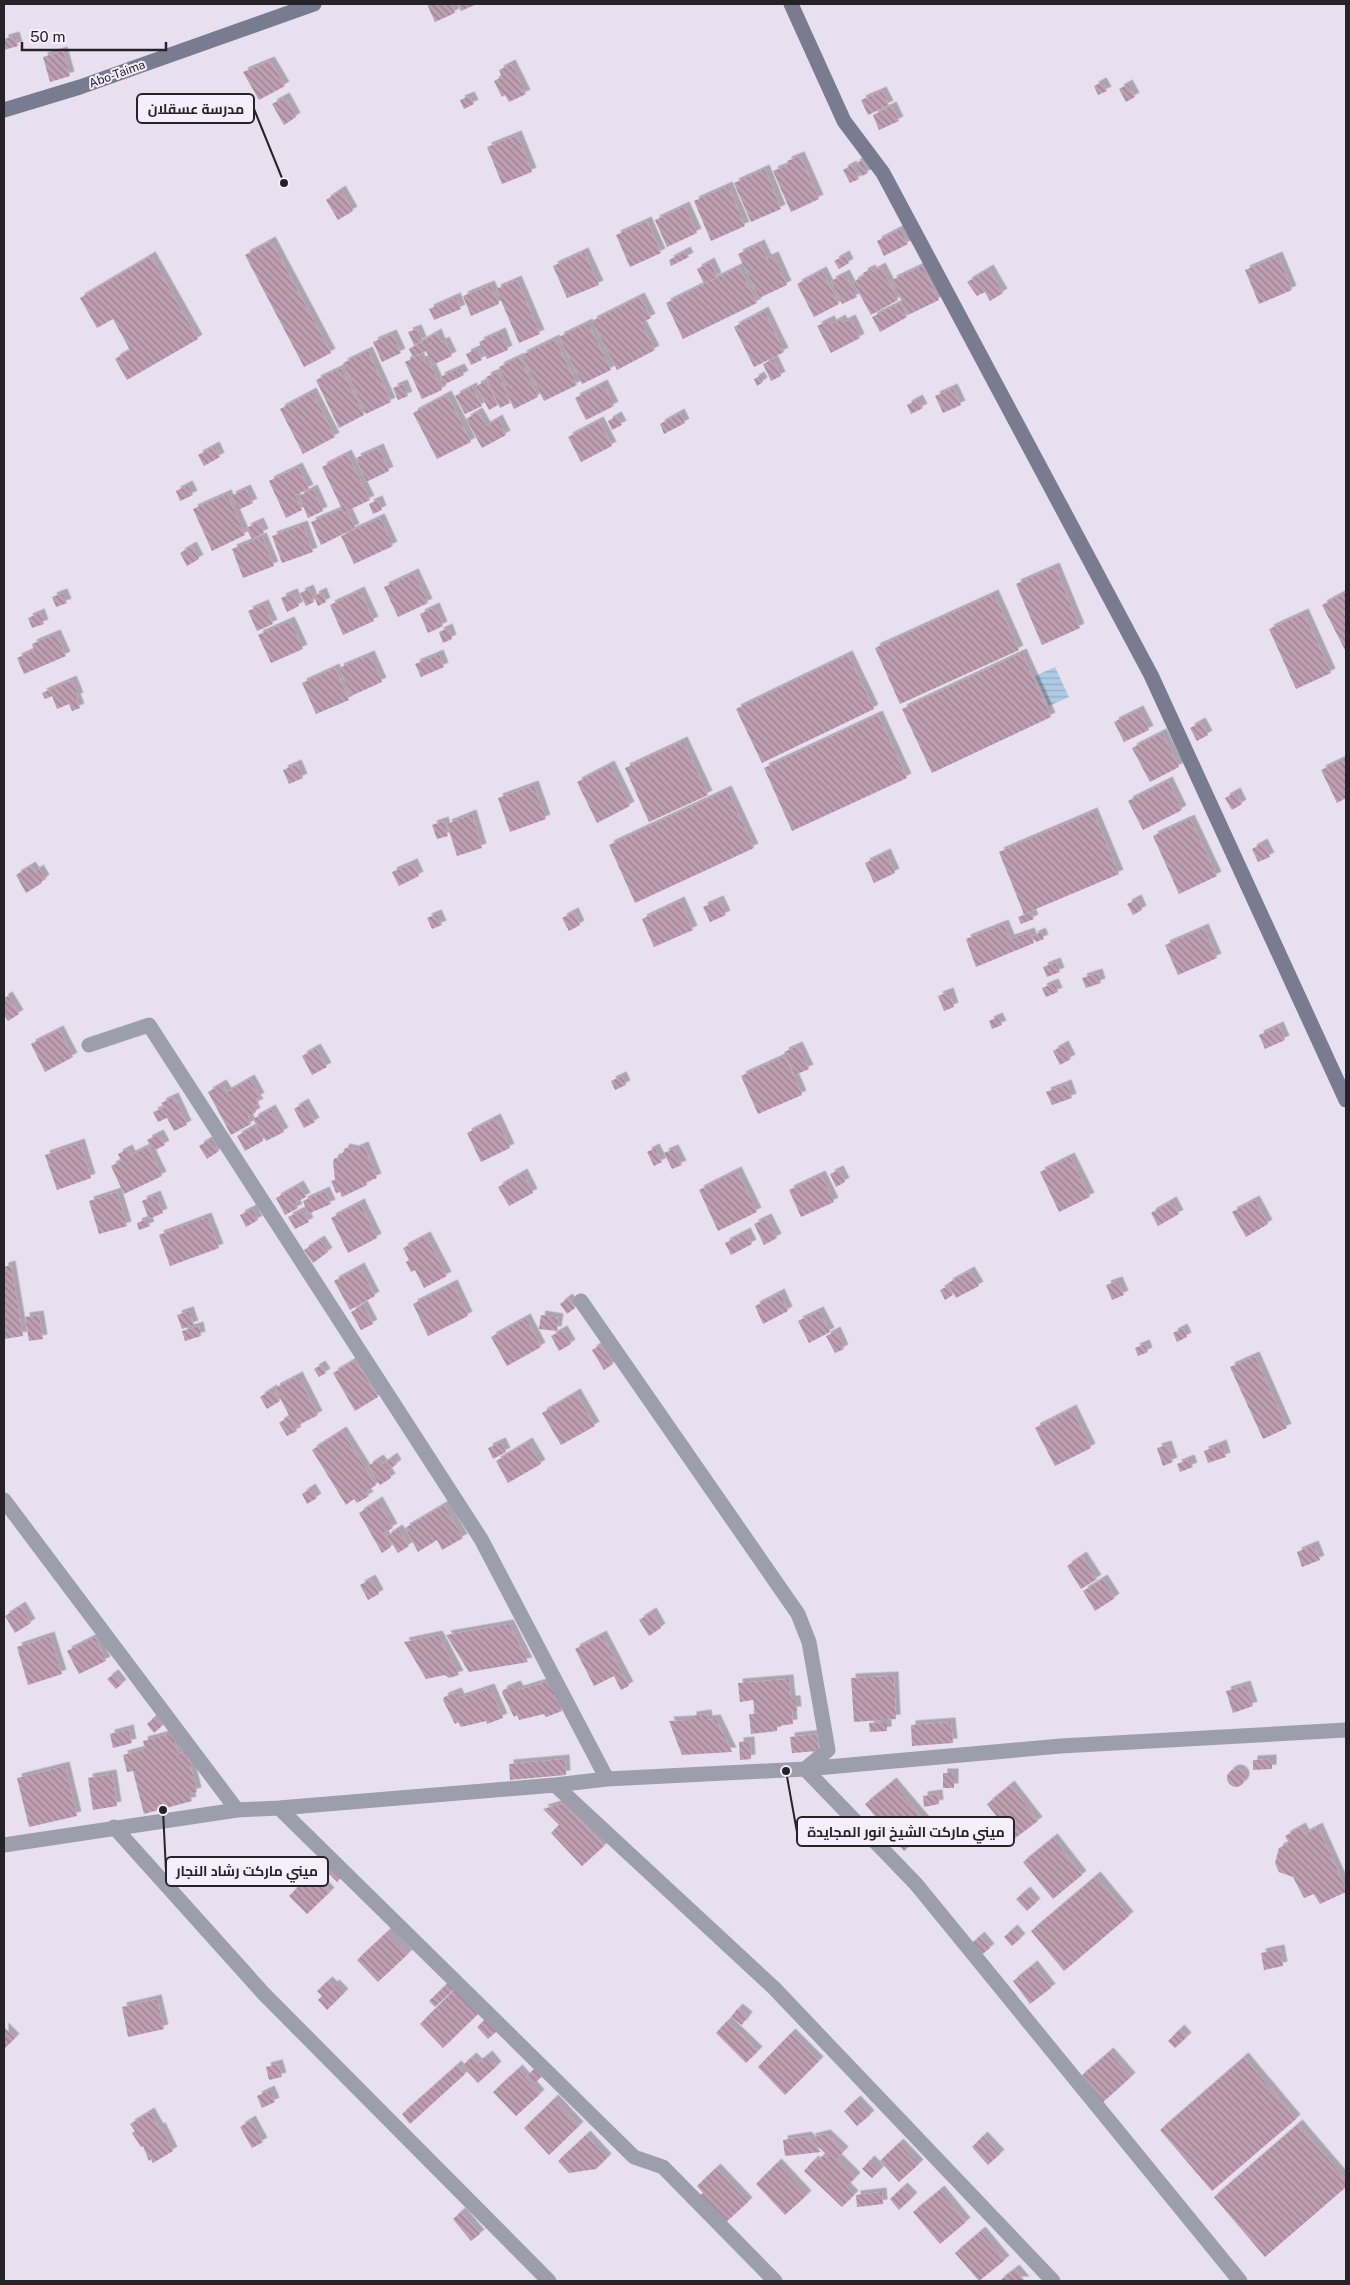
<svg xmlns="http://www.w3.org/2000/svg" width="1350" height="2285" font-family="'Public Sans',Cairo,sans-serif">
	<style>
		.water { fill: url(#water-rules) }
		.building { fill: url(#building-back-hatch); filter: url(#shadow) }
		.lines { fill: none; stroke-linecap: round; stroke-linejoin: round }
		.street { stroke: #9c9eac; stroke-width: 15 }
		.secondary { stroke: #797c91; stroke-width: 15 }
		.labels { text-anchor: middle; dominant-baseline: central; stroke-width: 4; stroke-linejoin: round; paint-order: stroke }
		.street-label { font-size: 12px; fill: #262328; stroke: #f5eefd }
		.leader { fill: none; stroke: #262328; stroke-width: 2 }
		.callout-dot { fill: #262328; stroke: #f5eefd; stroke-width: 2 }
		.callout { fill: #f5eefd; stroke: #262328; stroke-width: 2 }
		.callout-label { font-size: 14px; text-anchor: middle; font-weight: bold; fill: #262328 }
	</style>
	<defs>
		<pattern id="water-rules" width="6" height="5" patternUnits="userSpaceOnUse" patternTransform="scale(1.25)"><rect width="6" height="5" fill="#afcae3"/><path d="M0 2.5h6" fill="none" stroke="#96adc3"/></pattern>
		<pattern id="building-back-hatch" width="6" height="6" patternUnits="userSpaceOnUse" patternTransform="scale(1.25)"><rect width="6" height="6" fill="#be9eb1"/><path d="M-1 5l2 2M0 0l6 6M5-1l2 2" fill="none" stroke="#9a8090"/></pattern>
		<filter id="shadow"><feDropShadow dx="4.5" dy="-4.5" stdDeviation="0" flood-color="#0004"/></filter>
	</defs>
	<rect width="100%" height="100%" fill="#e8e0ef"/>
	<path class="water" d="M1055,667L1069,697L1049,706L1035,676Z"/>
	<path class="building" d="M427,4H451L455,13L435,22Z
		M458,4H477L461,11Z
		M15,36L18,46L4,50V39Z
		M63,51L70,76L50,82L43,57Z
		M270,61L285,86L259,100L243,72Z
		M511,64L526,94L509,102L505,95L502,97L494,81L502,77L499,70Z
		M1102,82L1107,91L1098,95L1094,86Z
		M1128,84L1135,97L1126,102L1119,89Z
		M882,91L889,105L868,115L861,100Z
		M470,96L474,104L464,109L460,100Z
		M285,97L296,117L284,125L272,104Z
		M892,106L899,121L879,130L873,115Z
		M517,135L532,172L502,184L487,147Z
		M800,156L819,199L791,212L773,171L788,165L787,161Z
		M862,160L868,173L862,176L855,164Z
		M852,165L859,179L850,183L843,170Z
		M765,169L781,209L751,222L734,183Z
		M728,186L745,226L711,241L694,201Z
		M341,190L353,211L338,220L326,200Z
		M685,206L697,233L667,247L655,220Z
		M647,221L661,253L630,267L616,235Z
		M900,229L908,244L884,256L877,241Z
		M271,241L331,353L304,367L245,255Z
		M760,244L767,259L774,256L787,285L759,298L738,254Z
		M686,251L689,257L671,266L669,260Z
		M584,252L599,285L567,298L553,266Z
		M845,255L849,263L839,269L834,261Z
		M151,256L198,339L127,380L115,359L130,350L113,319L97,328L80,298Z
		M1278,256L1292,290L1259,304L1245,270Z
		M710,262L717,277L704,284L697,269Z
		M922,266L939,300L908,315L892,280Z
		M739,267L757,303L683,339L666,303Z
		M881,267L898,300L871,315L853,282L864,276L863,273L871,269L872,272Z
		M989,269L1003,293L990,301L985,292L977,296L967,282Z
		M822,271L839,304L814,317L797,284Z
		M845,274L857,297L842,304L831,281Z
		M517,280L540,334L519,343L496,289Z
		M490,285L499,304L471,316L463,296Z
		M456,297L461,309L434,320L429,309Z
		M640,297L651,318L641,323L655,350L617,370L592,321Z
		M900,303L907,317L880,332L872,317Z
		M764,311L784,352L754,367L734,327Z
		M841,319L843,323L851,319L860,338L831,353L817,326L830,320L832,324Z
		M588,323L611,370L582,384L559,337Z
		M417,329L422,341L414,345L408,332Z
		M501,332L508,350L487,359L479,342Z
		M437,333L441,343L445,341L452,356L433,365L426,351L413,357L409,349Z
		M392,334L401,353L382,362L373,342Z
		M555,339L577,385L544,401L522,355Z
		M477,349L482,360L471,365L466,354Z
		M368,351L391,402L366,414L343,363Z
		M419,355L421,361L427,358L442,390L422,399L405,362Z
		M520,357L538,397L514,409L504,387L507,385L499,367Z
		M773,359L781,376L771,381L763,364Z
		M341,368L364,415L339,428L316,380Z
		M460,368L464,375L443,385L440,377Z
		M498,372L510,403L500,408L486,377Z
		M760,376L763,382L757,386L754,379Z
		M486,381L498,405L489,410L476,386Z
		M403,384L408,396L398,400L393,388Z
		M603,384L614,406L586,420L575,398Z
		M472,387L482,406L465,414L455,396Z
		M953,388L961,405L943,413L935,396Z
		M312,392L335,437L303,454L280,409Z
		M447,395L471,442L437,459L413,413Z
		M918,399L923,408L911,414L907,405Z
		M478,412L486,426L498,419L506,435L482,448L466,419Z
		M680,413L685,423L664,434L660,424Z
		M617,416L622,425L612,430L608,421Z
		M599,421L612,446L581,462L568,437Z
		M215,446L220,457L204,466L198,455Z
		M379,448L389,471L366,482L356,458Z
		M347,454L370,500L343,513H348L355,528L321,545L311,522L342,509L322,467Z
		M298,467L309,489L295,495L302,510L286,518L269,481Z
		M188,485L193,495L180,501L176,491Z
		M246,489L253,503L238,510L231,496Z
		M313,489L323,511L308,518L299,496Z
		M227,494L245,535L212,551L193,509Z
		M378,500L382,510L373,514L369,504Z
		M380,518L393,546L354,564L341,536Z
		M259,522L264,533L252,539L246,528Z
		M303,525L313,552L282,563L272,536Z
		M262,537L274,566L243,578L232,549Z
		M192,546L199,559L187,566L180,553Z
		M1055,567L1080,628L1042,645L1016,584Z
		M414,573L428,603L398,617L384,587Z
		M309,589L314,602L306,606L300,593Z
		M360,591L374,621L343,635L330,605Z
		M322,592L326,602L318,606L314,596Z
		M1346,592V652L1322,605Z
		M63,593L67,603L56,607L52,597Z
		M293,593L299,606L287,612L281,598Z
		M994,594L1019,650L900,704L875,648Z
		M264,604L273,624L257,631L248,611Z
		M435,607L443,626L428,633L420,614Z
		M40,613L44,624L32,628L28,618Z
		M1304,613L1331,673L1296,689L1269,629Z
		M290,621L303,649L271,663L258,635Z
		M448,628L452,639L443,643L439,632Z
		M56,634L66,656L24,674L17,658L34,650L32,644Z
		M1022,653L1051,717L932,773L902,709Z
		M439,654L444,667L421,677L415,664Z
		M370,655L382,682L351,696L339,668Z
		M848,655L874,709L762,763L736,709Z
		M335,668L349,700L316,714L302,683Z
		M72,680L79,697L76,698L80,708L72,711L69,704L57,709L52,696L45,699L42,693Z
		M1139,710L1149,730L1124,742L1114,722Z
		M878,715L907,778L792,831L764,768Z
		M1201,722L1208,735L1197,741L1190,728Z
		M1162,733L1179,767L1150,782L1132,748Z
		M683,741L708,795L649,822L625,768Z
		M1346,758V798L1337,803L1321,770Z
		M297,764L303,778L289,784L283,770Z
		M610,765L630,806L597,823L577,782Z
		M1168,781L1182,810L1143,830L1128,801Z
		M534,785L546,819L510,832L498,798Z
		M727,790L754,848L635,903L609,845Z
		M1236,792L1242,804L1232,810L1225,798Z
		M1093,812L1119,874L1024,914L999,852Z
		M472,814L482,848L457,856L447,824Z
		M1190,819L1217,876L1179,894L1153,836Z
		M444,821L448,836L437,839L432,825Z
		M1263,843L1270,857L1258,862L1252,849Z
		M886,853L895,873L874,883L865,863Z
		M413,863L419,876L399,886L392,872Z
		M31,866L35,872L39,869L45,879L41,882L42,883L26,893L16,875Z
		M1137,899L1142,910L1133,915L1127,904Z
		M719,900L726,915L710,922L703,907Z
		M680,901L693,930L654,947L642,919Z
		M574,912L580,925L569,931L562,918Z
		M1031,912L1034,919L1021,924L1018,917Z
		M437,914L442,925L432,929L427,918Z
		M1004,924L1010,939L1030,932L1034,943L976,967L966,939Z
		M1204,928L1217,958L1178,975L1165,945Z
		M1041,932L1044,939L1036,942L1033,936Z
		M1056,962L1060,972L1047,977L1043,967Z
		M1098,973L1101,983L1086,988L1082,978Z
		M1054,983L1058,992L1046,997L1042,988Z
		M949,992L954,1007L944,1011L938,996Z
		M8,996L19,1014L8,1021L4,1015V998Z
		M998,1017L1002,1025L992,1029L989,1021Z
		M1279,1026L1285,1040L1265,1049L1259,1035Z
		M59,1030L73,1057L45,1072L31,1044Z
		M1064,1045L1071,1059L1060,1065L1053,1051Z
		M798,1046L809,1069L795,1075L784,1052Z
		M316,1048L327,1067L312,1075L302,1056Z
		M785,1056L802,1095L758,1114L741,1076Z
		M622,1076L626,1085L615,1090L611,1081Z
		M250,1079L260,1097L256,1099L259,1103L253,1106L256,1112L248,1117L251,1124L231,1135L208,1092L222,1084L227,1092Z
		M1067,1084L1072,1098L1052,1105L1046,1092Z
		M174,1097L187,1125L174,1131L167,1118L158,1122L153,1112L164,1108L161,1103Z
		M304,1103L315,1122L304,1128L294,1109Z
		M271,1109L284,1132L266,1141L253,1119Z
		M496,1118L510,1148L481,1162L467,1133Z
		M255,1126L263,1141L245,1151L237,1136Z
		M159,1134L165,1145L153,1151L147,1140Z
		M211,1139L219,1151L207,1159L199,1146Z
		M80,1143L91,1178L57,1190L45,1155Z
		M364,1146L377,1178L366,1182L367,1185L342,1197L340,1192L336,1193L331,1181L335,1180L333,1161L335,1158L341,1157L345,1148L354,1150Z
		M148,1147L162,1176L124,1194L111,1166L121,1161L118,1154L128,1149L131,1155Z
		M655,1148L662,1162L654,1166L647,1152Z
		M674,1149L682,1165L672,1169L664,1153Z
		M1070,1157L1090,1197L1059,1212L1040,1172Z
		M839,1170L845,1182L836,1187L830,1174Z
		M737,1171L757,1212L718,1231L699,1190Z
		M523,1173L533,1193L509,1206L498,1187Z
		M821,1175L834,1202L801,1217L789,1190Z
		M299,1185L306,1197L295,1203L298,1208L285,1215L276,1198Z
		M325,1191L331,1204L308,1214L303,1201Z
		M117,1192L127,1226L99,1234L89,1201Z
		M156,1195L163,1213L149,1219L142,1201Z
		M1255,1200L1268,1224L1246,1237L1232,1212Z
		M1172,1201L1179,1214L1158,1226L1151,1213Z
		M360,1203L377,1238L348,1253L331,1218Z
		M252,1209L258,1220L246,1227L240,1215Z
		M303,1210L309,1222L295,1229L288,1217Z
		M207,1217L219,1248L170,1266L159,1235Z
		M767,1218L777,1238L764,1245L754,1224Z
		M147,1219L150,1226L139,1230L137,1223Z
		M746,1232L752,1244L731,1255L725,1243Z
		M426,1236L447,1276L424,1288L415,1270L411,1272L406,1262L409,1260L403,1248Z
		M320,1240L328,1252L313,1263L304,1250Z
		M11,1265L23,1336L4,1339V1267Z
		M360,1267L375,1296L350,1310L334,1281Z
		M970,1271L979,1286L956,1298L948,1283Z
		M1118,1281L1124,1295L1112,1300L1106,1285Z
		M453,1284L468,1316L428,1336L413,1304Z
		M948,1286L953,1295L945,1300L940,1290Z
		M780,1293L788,1311L763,1324L755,1306Z
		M568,1298L575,1308L567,1314L560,1304Z
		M363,1305L373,1324L361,1330L351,1312Z
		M189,1311L194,1325L182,1329L177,1315Z
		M819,1311L830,1332L809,1343L798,1321Z
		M39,1315L43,1339L29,1341L25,1317Z
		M541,1315L559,1318L557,1331L539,1329Z
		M526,1318L541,1347L507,1366L491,1337Z
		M199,1326L201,1336L185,1341L182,1331Z
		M1183,1328L1187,1337L1177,1342L1173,1333Z
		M563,1330L571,1344L559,1351L551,1336Z
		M836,1331L844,1349L835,1353L826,1336Z
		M1145,1344L1148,1352L1138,1356L1135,1348Z
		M600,1345L613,1364L604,1370L592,1350Z
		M1255,1356L1287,1428L1263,1439L1230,1367Z
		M355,1360L378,1397L355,1411L333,1373Z
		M321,1365L326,1373L319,1377L314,1369Z
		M298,1376L318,1415L295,1427L275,1388Z
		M272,1389L280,1401L267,1409L260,1397Z
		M576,1393L595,1426L561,1445L542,1413Z
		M1072,1409L1091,1448L1055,1466L1035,1428Z
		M288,1417L297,1431L287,1436L279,1423Z
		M342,1431L376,1485L366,1492L369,1496L357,1503L354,1499L346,1505L312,1450Z
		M501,1442L506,1452L493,1459L488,1448Z
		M528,1442L541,1464L508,1483L496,1461Z
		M1222,1444L1226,1457L1208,1463L1204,1451Z
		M1167,1445L1173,1462L1163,1466L1157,1448Z
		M393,1457L397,1464L387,1471L391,1478L380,1485L368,1466L379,1459L383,1464Z
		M1190,1459L1193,1467L1180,1472L1177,1464Z
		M311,1488L317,1498L307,1504L302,1494Z
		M378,1501L393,1528L383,1533L391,1547L382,1553L359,1513Z
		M444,1505L463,1538L442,1550L437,1540L418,1552L405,1528Z
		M398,1529L409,1546L398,1553L387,1536Z
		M1314,1545L1320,1560L1302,1567L1297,1552Z
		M1082,1556L1097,1579L1081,1589L1067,1566Z
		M371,1579L379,1594L368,1600L360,1585Z
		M1103,1579L1115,1598L1095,1611L1083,1591Z
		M21,1606L31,1623L15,1633L5,1616Z
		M652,1612L661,1628L649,1636L639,1620Z
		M509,1624L528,1662L469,1672L446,1635Z
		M438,1635L459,1675L449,1678L445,1675L426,1679L404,1642Z
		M602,1635L629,1686L621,1690L614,1676L594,1686L575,1649Z
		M50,1636L62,1674L28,1685L17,1647Z
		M95,1637L106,1661L79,1674L67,1651Z
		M114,1674L122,1684L116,1689L107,1679Z
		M894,1676L896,1719L854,1722L851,1678Z
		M789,1679L791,1700H796L797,1711H792L793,1724L777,1726V1731L751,1734L749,1714H755L753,1700L740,1702L738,1683Z
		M549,1681L562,1711L546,1717L544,1714L519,1720L517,1715L514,1717L502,1693L503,1690L516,1685L519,1690Z
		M1246,1685L1253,1706L1233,1713L1226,1691Z
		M490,1688L503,1718L487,1724L486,1721L461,1727L458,1722L455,1724L443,1700L444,1697L457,1692L460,1698Z
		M707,1714L708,1720L716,1719L732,1752L682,1755L669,1721L692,1720V1716Z
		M156,1716L163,1725L154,1733L147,1724Z
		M887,1722V1731L870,1732L869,1723Z
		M951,1722L953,1743L912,1746L911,1725Z
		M129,1729L132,1743L113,1748L110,1734Z
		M173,1733L178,1754L187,1751L197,1792L190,1794L192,1801L144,1814L133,1771L127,1772L123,1755L145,1749L143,1741Z
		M817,1734L819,1751L792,1753L790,1737Z
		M750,1741L751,1759L740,1760L739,1742Z
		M565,1759L566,1775L510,1780L509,1764Z
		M1272,1759V1769L1253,1770V1760Z
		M65,1766L77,1816L29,1827L17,1778Z
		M1227 1778a9 9 0 1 1 18 0a9 9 0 1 1-18 0Z
		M943,1773H954V1788H943Z
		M112,1774L117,1806L93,1810L88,1778Z
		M892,1782L931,1828L904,1851L865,1804Z
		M1010,1785L1038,1821L1014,1839L987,1804Z
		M938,1794L939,1804L924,1807L923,1796Z
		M564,1803L604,1846L582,1866L551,1833L559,1825L543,1809Z
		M1301,1827L1305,1834L1318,1827L1346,1889V1892L1320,1904L1314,1894L1304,1898L1293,1877L1279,1872L1275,1863L1279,1848L1289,1843L1285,1836Z
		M1053,1838L1082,1875L1053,1899L1023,1862Z
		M323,1851L345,1874L337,1882L315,1859Z
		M312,1873L330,1892L307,1914L289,1896Z
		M1096,1876L1129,1916L1064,1971L1031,1931Z
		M1026,1891L1036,1903L1027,1911L1016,1899Z
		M1013,1929L1021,1938L1012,1946L1004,1937Z
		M387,1932L408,1954L378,1982L357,1960Z
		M980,1936L990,1948L979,1957L969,1946Z
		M1280,1949L1283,1966L1264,1970L1261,1953Z
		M1033,1965L1051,1988L1030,2004L1013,1981Z
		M328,1981L333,1986L335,1984L344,1993L327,2010L318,2000L322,1996L317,1991Z
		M448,1983L454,1989L435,2007L429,2001Z
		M455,1989L478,2014L443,2048L420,2024Z
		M157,1999L164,2029L128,2037L122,2007Z
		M738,2008L748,2016L742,2025L731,2017Z
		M487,2018L498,2030L488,2039L477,2027Z
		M727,2021L758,2051L746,2063L716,2033Z
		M4,2027L15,2038L4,2049Z
		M1180,2029L1187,2037L1175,2048L1168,2041Z
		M791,2033L819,2061L785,2095L758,2067Z
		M1109,2052L1131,2077L1102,2103L1080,2077Z
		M488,2055L497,2066L478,2083L462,2066L472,2057L478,2063Z
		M1244,2057L1296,2119L1212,2191L1160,2130Z
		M278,2064L282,2077L269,2080L266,2067Z
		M457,2065L465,2074L410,2124L402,2114Z
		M535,2068L542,2076L533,2085L526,2077Z
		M518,2069L540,2094L516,2116L493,2092Z
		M270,2090L275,2102L262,2108L257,2096Z
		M554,2099L579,2126L549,2155L524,2128Z
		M856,2100L870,2115L857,2126L844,2111Z
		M150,2112L159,2128L161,2127L173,2151L153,2163L151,2159L149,2161L143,2146L141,2147L132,2133L135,2131L130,2124Z
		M251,2120L263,2142L252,2148L240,2127Z
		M1298,2124L1346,2180V2187L1265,2257L1214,2197Z
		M826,2134L844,2151L837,2158L856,2177L846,2187L854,2195L842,2207L804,2171L814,2160L816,2162L823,2156L829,2157L810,2138Z
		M586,2135L607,2158L596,2169L569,2173L558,2161Z
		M807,2136L821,2152L785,2156L783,2140Z
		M983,2136L1000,2154L988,2165L972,2147Z
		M899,2143L919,2164L899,2182L880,2161Z
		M870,2160L880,2170L872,2178L862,2169Z
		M777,2163L807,2195L785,2215L756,2184Z
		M716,2168L748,2202L725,2223L699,2196L703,2193L697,2186Z
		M903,2187L913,2197L899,2210L890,2199Z
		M940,2190L966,2222L940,2244L913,2212Z
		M882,2192L883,2204L857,2207L856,2195Z
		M461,2212L480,2234L471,2241L453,2219Z
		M981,2231L1005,2260L979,2281L955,2253Z
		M1015,2269L1025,2281H999Z"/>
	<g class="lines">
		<path class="street" d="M89,1045L149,1025L481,1539L607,1779
			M581,1301L798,1614L809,1642L828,1750L805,1769L916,1884L1240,2281
			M4,1500L237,1810
			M555,1785L774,1988L1053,2281
			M279,1808L634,2157L663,2167L775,2281
			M114,1827L264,1994L549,2281
			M4,1845L237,1810L279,1808L555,1785L607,1779L805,1769L1061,1746L1346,1730"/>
		<path class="secondary" d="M791,4L844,121L883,173L1151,675L1346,1100
			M4,110L80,87L314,4"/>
	</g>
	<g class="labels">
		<g class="street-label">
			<text transform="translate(117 74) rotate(-20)">Abo-Taima</text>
		</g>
	</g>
	<path class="leader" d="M284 183L254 109M786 1771L797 1832M163 1810L166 1871"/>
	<g class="callout-dot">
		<circle cx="284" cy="183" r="5"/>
		<circle cx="786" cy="1771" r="5"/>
		<circle cx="163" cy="1810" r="5"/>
	</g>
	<g class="callout">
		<rect x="137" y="94" width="117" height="29" rx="5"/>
		<rect x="797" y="1817" width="217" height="29" rx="5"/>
		<rect x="166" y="1857" width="162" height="29" rx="5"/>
	</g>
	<g class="callout-label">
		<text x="196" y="114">مدرسة عسقلان</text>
		<text x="906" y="1837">ميني ماركت الشيخ انور المجايدة</text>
		<text x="247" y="1876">ميني ماركت رشاد النجار</text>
	</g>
	<rect width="1350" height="2285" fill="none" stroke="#262328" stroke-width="10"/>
	<path d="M22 42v8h144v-8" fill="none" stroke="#262328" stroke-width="2.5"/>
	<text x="30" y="42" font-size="15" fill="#262328" stroke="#f5eefd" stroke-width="4" paint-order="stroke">50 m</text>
</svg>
